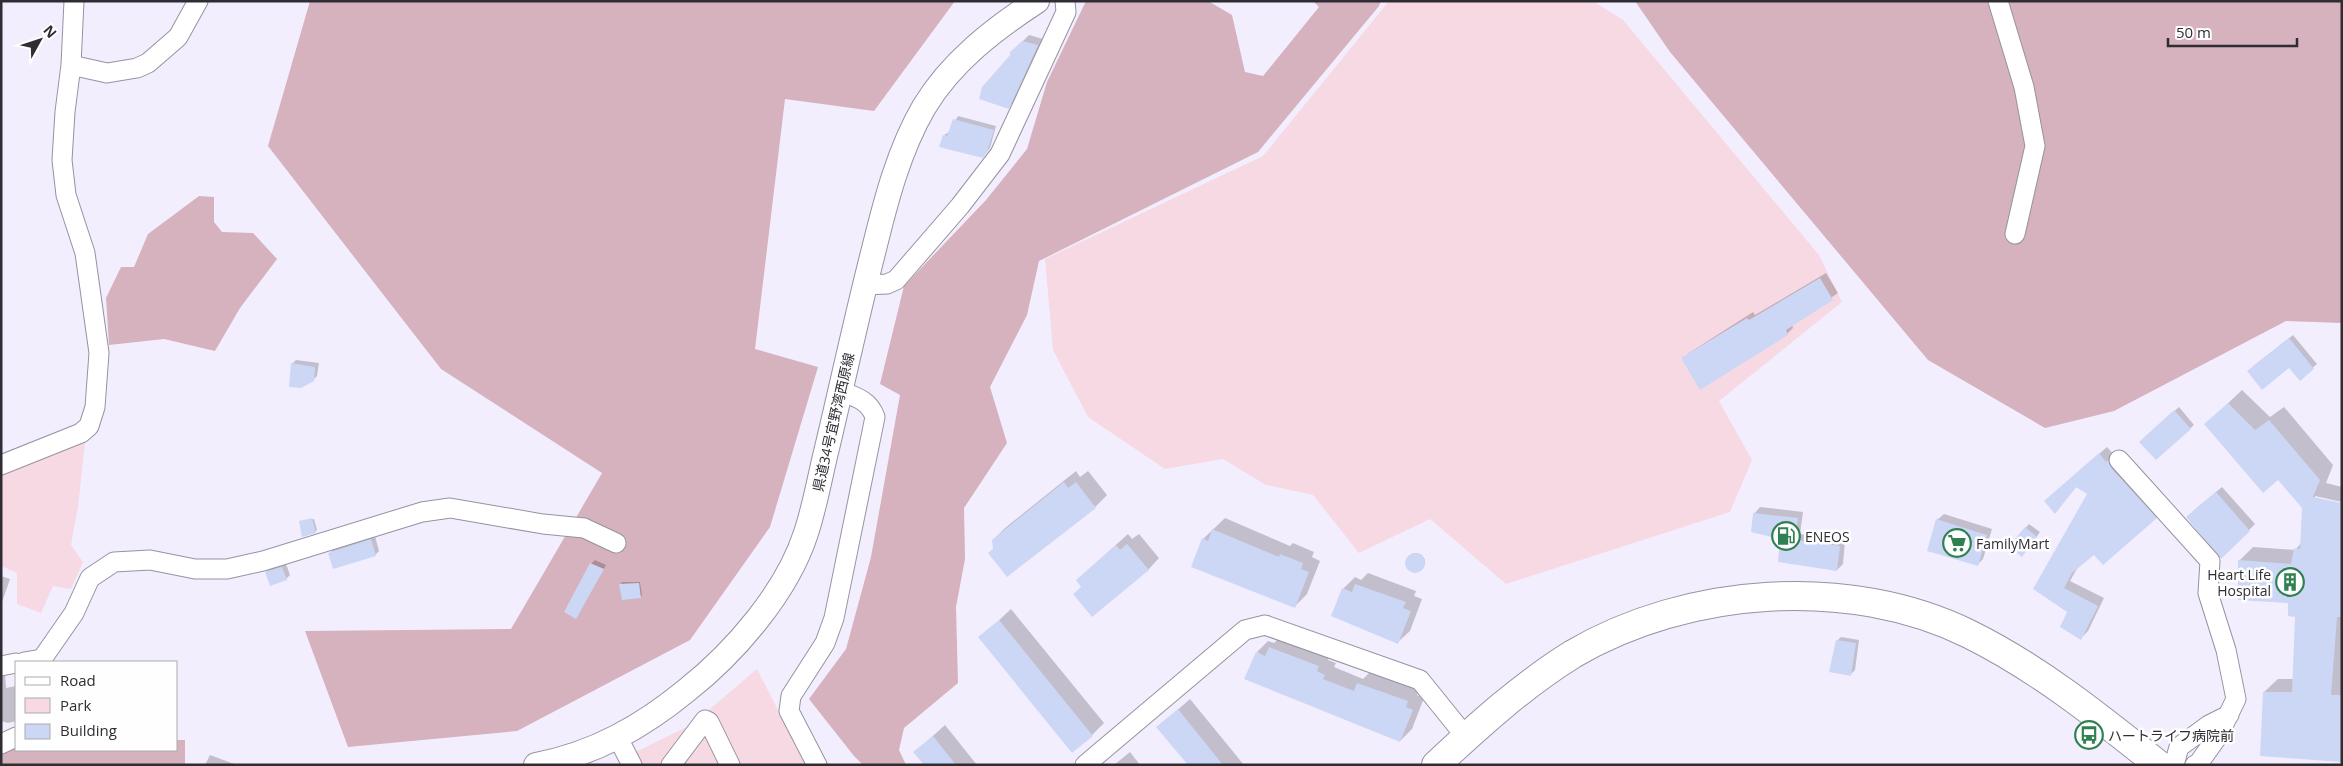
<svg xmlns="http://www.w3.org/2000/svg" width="2343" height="766" font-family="'Open Sans','Noto Sans JP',sans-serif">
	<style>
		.green { fill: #f7d9e3 }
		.forest { fill: #d6b1be }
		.shadow { fill: #0003 }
		.building { fill: #ccd7f6 }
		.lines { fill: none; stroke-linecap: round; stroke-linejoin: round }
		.minor-casing { stroke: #9792a1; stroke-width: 21 }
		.major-casing { stroke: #9792a1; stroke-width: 26 }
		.highway-casing { stroke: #9792a1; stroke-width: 30 }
		.minor { stroke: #fff; stroke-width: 19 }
		.major { stroke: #fff; stroke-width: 24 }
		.highway { stroke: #fff; stroke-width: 28 }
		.labels { text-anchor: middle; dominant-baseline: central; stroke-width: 5; stroke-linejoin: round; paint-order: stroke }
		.street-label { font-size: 14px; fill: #2f2d33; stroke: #fefefe }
		.poi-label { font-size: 14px; fill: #2f2d33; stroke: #fefefe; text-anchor: start }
	</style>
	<rect width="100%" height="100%" fill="#f3eefe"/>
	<path class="green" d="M1389,1H1593L1623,20L1819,255L1842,302L1719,401L1752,460L1730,512L1506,584L1430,519L1359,553L1313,495L1266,485L1223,459L1165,469L1088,417L1053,350L1045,259L1263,156Z
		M85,442L78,507L71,545L83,562L71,589L53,586L41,613L17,604V573L1,566V475Z
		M757,669L806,765H633L631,754L691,725Z"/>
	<path class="forest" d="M310,1H955L874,111L785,99L755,349L818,367L770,527L690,640L517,731L348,747L305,631L511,629L602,473L441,369L268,146Z
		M1086,1H1208L1232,15L1245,72L1263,76L1319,7L1313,1H1381L1379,6L1258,152L1039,261L1027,315L990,387L1007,443L964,508L965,559L956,607L958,683L904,728L899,750L906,765H863L854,756L809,699L846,649L871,557L900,395L880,384L904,286L986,200L1027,149L1047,82Z
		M1635,1H2342V323L2286,321L2114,411L2045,428L1928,360L1670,52Z
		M199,196L214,197V222L222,232L253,233L277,259L240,308L215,351L164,339L109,345L106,298L121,267H134L148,234Z
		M176,740H185V765H1V753L16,748V750H176Z"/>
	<path class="shadow" d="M1029,35L1043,39L1015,101L1008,107L1013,54L1017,47Z
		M958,116L996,126L990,148L986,153L944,135L949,132Z
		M1826,273L1838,293L1792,325L1793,328L1787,334L1683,359L1689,353L1753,312L1755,315Z
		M2293,335L2317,364L2300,379L2289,366L2252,367Z
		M296,360L319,363L317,376L313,380L292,364Z
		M2242,390L2270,417L2284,407L2333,465L2326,483L2342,487V502L2315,496V499L2342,504V761L2264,692L2278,679H2294L2296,616L2289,602L2239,561L2253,547L2295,550L2302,542L2303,508L2278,478L2206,424Z
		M2179,407L2194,425L2156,458L2144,438Z
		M2107,447L2163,510L2156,518L2094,554L2078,567L2070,581L2104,598L2088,631L2081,638L2069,611L2035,589L2089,494L2077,486L2055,512L2053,494Z
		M1076,471L1080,477L1088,471L1107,495L1095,507L994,548L993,540L1005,528Z
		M2222,487L2255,524L2249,530L2193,511Z
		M1760,507L1803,512L1800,534L1845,541L1843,564L1837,570L1781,538L1754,514Z
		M1944,514L1992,529L1983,559L1977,565L1937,520Z
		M1225,518L1290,546L1293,543L1314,552L1312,557L1320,561L1307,594L1295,606L1203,539Z
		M314,519L317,530L315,532L301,522Z
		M2029,524L2040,532L2026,551L2011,546Z
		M1128,534L1132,539L1139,534L1159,558L1148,570L1082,587L1089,569Z
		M375,536L379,551L375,555L330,553L334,549Z
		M1407 562a9 9 0 1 1 18 0a9 9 0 1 1-18 0Z
		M595,560L606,565L575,617L591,564Z
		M286,564L290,575L286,579L266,572L270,569Z
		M1368,573L1416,591L1414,596L1422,599L1410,631L1398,642L1343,589L1355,577L1361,580Z
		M1,576L10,579L1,605Z
		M622,582H640L642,595L641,597L620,584Z
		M1011,609L1104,723L1092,735L980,638Z
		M1281,636L1330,654L1328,660L1336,663L1334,667L1363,679L1370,672L1419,689L1417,695L1424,698L1412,729L1400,741L1257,652L1268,641L1274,643Z
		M1841,637L1859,640L1855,670L1851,674L1837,641Z
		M1,673H5L6,688L16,686V721L8,723L1,721Z
		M1190,699L1244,765H1189L1158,727Z
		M945,725L977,765H925L915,752Z
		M1130,752L1140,765H1114Z
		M210,755L237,765H205Z"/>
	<path class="building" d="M1022,41L1038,45L1009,109L979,99L982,87L1011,54L1009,53Z
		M953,119L994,130L987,152L983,158L939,147L943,135L947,136Z
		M1820,278L1833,300L1786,330L1788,335L1700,390L1681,358L1747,318L1749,320Z
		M2289,338L2314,369L2300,381L2289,368L2262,390L2247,371Z
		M291,363L315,367L314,381L301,388L289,387Z
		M2228,403L2255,430L2269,420L2320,480L2313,497L2342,503V617H2337L2331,695H2342V762L2260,756L2263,692H2292L2295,617L2288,616V603L2238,600V560L2291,564L2294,548L2300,549L2302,508L2278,480L2263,493L2204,424Z
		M2174,410L2191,429L2156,460L2139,442Z
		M2099,453L2106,462L2108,460L2111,468L2157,518L2103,565L2094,555L2072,573L2064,588L2098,606L2081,640L2060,627L2067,612L2033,589L2087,494L2076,487L2055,514L2044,501Z
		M1064,482L1068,488L1076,482L1096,508L1007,577L988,553L993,549L992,540Z
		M2216,492L2250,531L2221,559L2186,517Z
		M1753,513L1798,518L1795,540L1840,546L1837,571L1778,562L1780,539L1751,532Z
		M312,518L316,533L302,537L299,521Z
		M1936,519L1987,535L1978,566L1927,551Z
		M2025,527L2037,537L2022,557L2009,546Z
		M1212,529L1279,557L1280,554L1303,563L1301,569L1309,572L1295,608L1191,567L1202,538L1208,541Z
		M371,539L376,556L333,569L328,553Z
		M1127,544L1149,570L1092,617L1073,594L1081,587L1076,580L1116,545L1120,550Z
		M1405 563a10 10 0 1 1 20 0a10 10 0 1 1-20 0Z
		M590,563L604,569L576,619L564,612Z
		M282,567L287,580L270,586L265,572Z
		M639,583L641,598L622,600L619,584Z
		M1355,584L1406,602L1403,608L1411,611L1398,644L1331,616L1342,588L1352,592Z
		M999,620L1093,736L1072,753L978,637Z
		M1836,640L1856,643L1851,676L1829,672Z
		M1269,647L1319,666L1317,671L1325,675L1323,679L1354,691L1357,683L1408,701L1406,707L1413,710L1400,742L1244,679L1256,652L1265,656Z
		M1178,709L1223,765H1188L1156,727Z
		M933,736L956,765H924L913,752Z"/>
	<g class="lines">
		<defs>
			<path id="minor" d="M1998,1L2024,87L2035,146L2015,234
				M71,65L107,73L137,68L148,63L178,37L198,1
				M865,285L887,284L896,280L960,206L1000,154L1066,12L1065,1
				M2119,460L2210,561L2208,593L2226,650L2236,699L2218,736L2198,764L2195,765
				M1,465L81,433L89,426L95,407L99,353L85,253L66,195L62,160L65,112L71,65L74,1
				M42,659L74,613L90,578L114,562L150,560L195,569H227L263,561L422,512L450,508L543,524L584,528L616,543
				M24,662L42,659V662
				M1,666L16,663
				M618,738L632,765
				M1,744L16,737
				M671,765L705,720L709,722L730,765
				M817,765L789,711L791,696L825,643L834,618L875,417C869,400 856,397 840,391
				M1085,765L1245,630L1265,625L1420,680L1466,737
				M2174,765L2179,747L2209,725L2229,715"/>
			<path id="major" d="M536,765C594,754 642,727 687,690C735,652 787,592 806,533C815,506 820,476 827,448C843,381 857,315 874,249C886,200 899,150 924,107C951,62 994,29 1037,1"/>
			<path id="highway" d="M1436,765C1479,725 1523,685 1573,654C1687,587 1849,575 1969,634C2038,668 2099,717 2159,765"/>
		</defs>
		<use href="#minor" class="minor-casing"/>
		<use href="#major" class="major-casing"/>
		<use href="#highway" class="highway-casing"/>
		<use href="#minor" class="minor"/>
		<use href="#major" class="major"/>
		<use href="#highway" class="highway"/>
	</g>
	<defs>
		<symbol id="fuel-ring" viewBox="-11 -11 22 22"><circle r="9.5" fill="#fefefe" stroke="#308152" stroke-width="1.5"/><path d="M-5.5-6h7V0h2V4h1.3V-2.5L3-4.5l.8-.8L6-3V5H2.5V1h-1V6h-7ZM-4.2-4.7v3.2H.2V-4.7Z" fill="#308152"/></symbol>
		<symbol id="supermarket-ring" viewBox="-11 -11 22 22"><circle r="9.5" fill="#fefefe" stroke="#308152" stroke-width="1.5"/><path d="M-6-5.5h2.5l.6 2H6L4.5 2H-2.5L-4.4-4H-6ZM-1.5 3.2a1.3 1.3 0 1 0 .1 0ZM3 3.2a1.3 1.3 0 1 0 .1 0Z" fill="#308152"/></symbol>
		<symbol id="building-ring" viewBox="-11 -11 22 22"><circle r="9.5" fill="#fefefe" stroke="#308152" stroke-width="1.5"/><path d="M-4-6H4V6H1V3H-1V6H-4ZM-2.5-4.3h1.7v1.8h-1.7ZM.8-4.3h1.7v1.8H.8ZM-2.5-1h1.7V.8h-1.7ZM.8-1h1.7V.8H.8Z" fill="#308152"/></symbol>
		<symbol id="bus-ring" viewBox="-11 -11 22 22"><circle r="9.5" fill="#fefefe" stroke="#308152" stroke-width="1.5"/><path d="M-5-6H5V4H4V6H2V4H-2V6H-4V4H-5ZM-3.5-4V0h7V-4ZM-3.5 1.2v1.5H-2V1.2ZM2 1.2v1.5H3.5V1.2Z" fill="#308152"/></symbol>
	</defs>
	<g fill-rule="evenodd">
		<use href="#fuel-ring" x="1770" y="520" width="32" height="32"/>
		<use href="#supermarket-ring" x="1941" y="527" width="32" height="32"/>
		<use href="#building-ring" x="2274" y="566" width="32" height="32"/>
		<use href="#bus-ring" x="2073" y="719" width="32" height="32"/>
	</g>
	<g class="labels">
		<g class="street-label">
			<text transform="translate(833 422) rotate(-77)">県道34号宜野湾西原線</text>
		</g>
		<g class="poi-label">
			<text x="1805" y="536">ENEOS</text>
			<text x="1976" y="543">FamilyMart</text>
			<text x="2271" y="574" text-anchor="end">Heart Life<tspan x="2271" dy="16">Hospital</tspan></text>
			<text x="2108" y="735">ハートライフ病院前</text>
		</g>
	</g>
	<rect width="2343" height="766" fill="none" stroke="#2f2d33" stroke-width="5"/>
	<rect x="15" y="661" width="162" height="90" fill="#fefefe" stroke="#abaaad"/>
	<rect x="25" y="677" width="25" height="8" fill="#ffffff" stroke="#abaaad"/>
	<text x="60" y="686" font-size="15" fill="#2f2d33">Road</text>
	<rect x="25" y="698" width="25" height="15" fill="#f7d9e3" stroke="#abaaad"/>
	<text x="60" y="711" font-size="15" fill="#2f2d33">Park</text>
	<rect x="25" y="724" width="25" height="15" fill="#ccd7f6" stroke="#abaaad"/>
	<text x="60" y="736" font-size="15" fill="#2f2d33">Building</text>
	<g transform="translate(40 40) rotate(50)" stroke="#fefefe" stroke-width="4" paint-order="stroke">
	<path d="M0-4L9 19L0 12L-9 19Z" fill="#2f2d33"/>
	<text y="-8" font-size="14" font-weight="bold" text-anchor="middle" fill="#2f2d33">N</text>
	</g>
	<path d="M2168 38v8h129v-8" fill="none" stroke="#2f2d33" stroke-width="2.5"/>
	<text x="2176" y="38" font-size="15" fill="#2f2d33" stroke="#fefefe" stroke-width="4" paint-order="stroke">50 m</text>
</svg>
